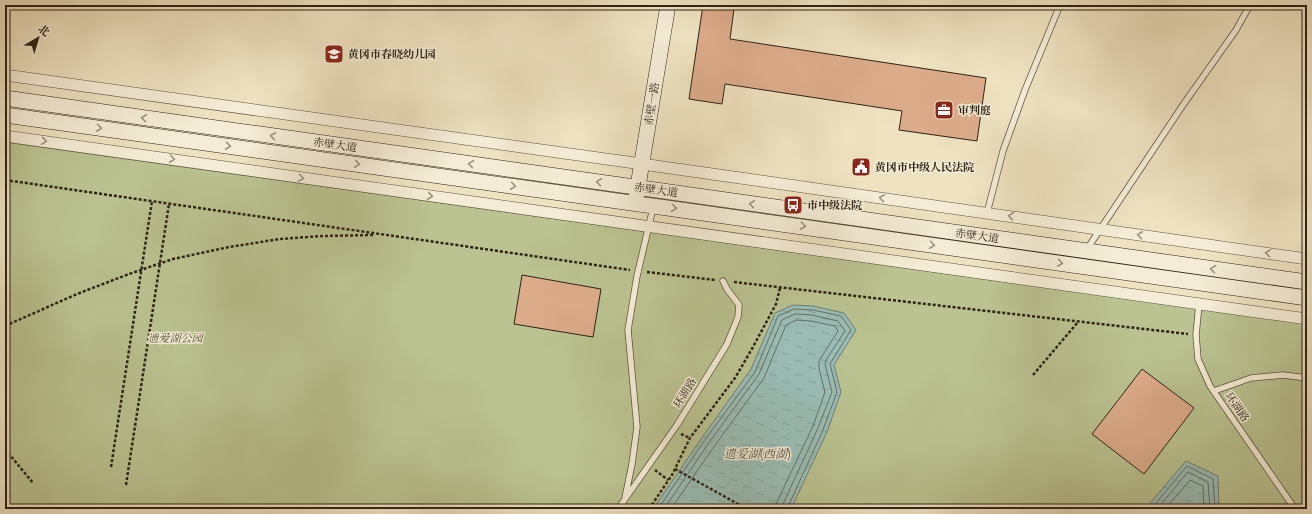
<svg xmlns="http://www.w3.org/2000/svg" width="1312" height="514" font-family="'IM FELL Great Primer','Noto Serif SC',serif">
	<style>
		.park { fill: #bac391; stroke: #747354 }
		.water { fill: url(#water-ripples); stroke: #6e7f76 }
		.lines { fill: none; stroke-linecap: round; stroke-linejoin: round }
		.shore { stroke: #647066; stroke-width: 1 }
		.building { fill: #dcab8a; stroke: #2d2316 }
		.lane-casing { stroke: #5d5340; stroke-width: 7 }
		.street-casing { stroke: #5d5340; stroke-width: 12 }
		.secondary-casing { stroke: #2d2316; stroke-width: 16 }
		.path { stroke: #2d2316; stroke-width: 2.5; stroke-dasharray: 3 2; stroke-linecap: butt }
		.lane { stroke: #f4ecd6; stroke-width: 5.5 }
		.street { stroke: #f4ecd6; stroke-width: 11 }
		.secondary { stroke: #f4ecd6; stroke-width: 15 }
		.oneway { stroke: #9a9280 }
		.labels { text-anchor: middle; dominant-baseline: central; stroke-width: 3; stroke-linejoin: round; paint-order: stroke }
		.poi-label { font-size: 11px; font-weight: bold; fill: #2d2316; stroke: #f4ecd6; text-anchor: start }
		.street-label { font-size: 11px; fill: #2d2316; stroke: #f4ecd6 }
		.park-label { font-size: 11px; font-style: italic; fill: #57533b; stroke: #f4ecd6 }
		.water-label { font-size: 12px; font-style: italic; fill: #4e5146; stroke: #f4ecd6 }
	</style>
	<defs>
		<pattern id="water-ripples" width="26" height="14" patternUnits="userSpaceOnUse"><rect width="26" height="14" fill="#9abdb6"/><path d="M2 4q2-2 4 0t4 0M15 11q2-2 4 0t4 0" fill="none" stroke="#85a29c"/></pattern>
	</defs>
	<rect width="100%" height="100%" fill="#eee2c0"/>
	<filter id="stains"><feTurbulence type="fractalNoise" baseFrequency=".005" numOctaves="4"/><feColorMatrix values="0 0 0 0 .2 0 0 0 0 .09 0 0 0 0 .02 0 0 0 .5 -.17"/></filter>
	<radialGradient id="worn" r=".72"><stop offset=".6" stop-color="#630" stop-opacity="0"/><stop offset="1" stop-color="#630" stop-opacity=".3"/></radialGradient>
	<path class="park" d="M5,142L1307,324V509H5Z"/>
	<path class="water" d="M793,305L813,306L844,313L856,330L834,365L841,392L827,432L791,509H653L701,439L751,369L775,313Z
		M1186,461L1218,476L1219,509H1145Z"/>
	<g class="lines">
		<path class="shore" d="M658,509L704,441L755,372L778,316L794,309L813,310L841,316L851,330L830,364L837,392L823,430L787,509
			M664,509L708,444L759,374L782,320L795,314L812,315L838,321L845,331L826,360L825,364L832,392L818,428L783,504L782,509
			M671,509L713,448L764,378L786,325L796,320L811,321L835,326L838,331L819,361V369L825,392L813,426L777,502L776,509
			M1151,509L1187,466L1213,479L1215,509
			M1157,509L1188,472L1208,482L1210,509
			M1165,509L1190,480L1203,486L1204,509"/>
	</g>
	<path class="building" d="M703,5L734,9L730,39L986,78L977,141L899,130L902,111L725,84L722,104L689,99Z
		M522,275L601,289L593,337L514,324Z
		M1142,369L1194,408L1144,474L1092,434Z"/>
	<g class="lines">
		<defs>
			<path id="lane" d="M987,213L1003,151L1025,90L1060,5
				M1087,249L1183,105L1236,30L1250,5
				M1199,304L1196,335L1198,359L1210,386L1295,509
				M1214,391L1251,378L1283,375L1307,378
				M625,498L632,464L637,427L628,330L637,276L653,208
				M618,509L677,425L727,344L738,317L739,305L727,289L723,281"/>
			<path id="street" d="M5,75L642,164L1307,259
				M5,136L1307,319"/>
			<path id="secondary" d="M5,98L1307,282
				M5,115L1307,298
				M636,198L668,5"/>
		</defs>
		<use href="#lane" class="lane-casing"/>
		<use href="#street" class="street-casing"/>
		<use href="#secondary" class="secondary-casing"/>
		<path class="path" d="M5,180L630,270
			M647,272L715,280
			M734,282L1188,334
			M5,326L77,294L129,274L173,259L229,247L280,239L322,236L373,235
			M1033,375L1078,322
			M681,434L690,438
			M5,449L33,483
			M111,467L152,201
			M675,469L747,509
			M655,470L668,480
			M126,485L169,204
			M649,509L672,475L690,438L735,378L753,347L776,304L780,288"/>
		<use href="#lane" class="lane"/>
		<use href="#street" class="street"/>
		<use href="#secondary" class="secondary"/>
	</g>
	<defs><path id="oneway-chevron" d="M-2-3.5L2.5 0L-2 3.5" fill="none" stroke-width="1.6" stroke-linecap="round" stroke-linejoin="round"/></defs>
	<g class="oneway">
		<use href="#oneway-chevron" transform="translate(144 118) rotate(-172)"/>
		<use href="#oneway-chevron" transform="translate(99 128) rotate(8)"/>
		<use href="#oneway-chevron" transform="translate(273 136) rotate(-172)"/>
		<use href="#oneway-chevron" transform="translate(44 141) rotate(8)"/>
		<use href="#oneway-chevron" transform="translate(228 146) rotate(8)"/>
		<use href="#oneway-chevron" transform="translate(172 159) rotate(8)"/>
		<use href="#oneway-chevron" transform="translate(357 164) rotate(8)"/>
		<use href="#oneway-chevron" transform="translate(471 164) rotate(-172)"/>
		<use href="#oneway-chevron" transform="translate(301 178) rotate(8)"/>
		<use href="#oneway-chevron" transform="translate(599 182) rotate(-172)"/>
		<use href="#oneway-chevron" transform="translate(513 186) rotate(8)"/>
		<use href="#oneway-chevron" transform="translate(430 196) rotate(8)"/>
		<use href="#oneway-chevron" transform="translate(882 198) rotate(-172)"/>
		<use href="#oneway-chevron" transform="translate(752 204) rotate(-172)"/>
		<use href="#oneway-chevron" transform="translate(674 208) rotate(8)"/>
		<use href="#oneway-chevron" transform="translate(1011 216) rotate(-172)"/>
		<use href="#oneway-chevron" transform="translate(803 226) rotate(8)"/>
		<use href="#oneway-chevron" transform="translate(1140 235) rotate(-172)"/>
		<use href="#oneway-chevron" transform="translate(932 245) rotate(8)"/>
		<use href="#oneway-chevron" transform="translate(1268 253) rotate(-172)"/>
		<use href="#oneway-chevron" transform="translate(1060 263) rotate(8)"/>
		<use href="#oneway-chevron" transform="translate(1213 269) rotate(-172)"/>
	</g>
	<defs>
		<symbol id="school-square" viewBox="-11 -11 22 22"><rect x="-9" y="-9" width="18" height="18" rx="4" fill="#8f2418" stroke="#f4ecd6"/><path d="M0-5L7-2L0 1L-7-2ZM-4 1L0 2.5L4 1V4Q0 6-4 4Z" fill="#fff"/></symbol>
		<symbol id="office-square" viewBox="-11 -11 22 22"><rect x="-9" y="-9" width="18" height="18" rx="4" fill="#8f2418" stroke="#f4ecd6"/><path d="M-6-3h4V-5.5h4V-3h4V5H-6ZM-1-4.5V-3h2v-1.5ZM-6 0V1H6V0Z" fill="#fff"/></symbol>
		<symbol id="civic-square" viewBox="-11 -11 22 22"><rect x="-9" y="-9" width="18" height="18" rx="4" fill="#8f2418" stroke="#f4ecd6"/><path d="M-.6-6.5H3V-4.5H.6V-3L4-1V1h2V6H-6V1h2V-1L-.6-3ZM-1.2 2.5V6h2.4V2.5Z" fill="#fff"/></symbol>
		<symbol id="bus-square" viewBox="-11 -11 22 22"><rect x="-9" y="-9" width="18" height="18" rx="4" fill="#8f2418" stroke="#f4ecd6"/><path d="M-5-6H5V4H4V6H2V4H-2V6H-4V4H-5ZM-3.5-4V0h7V-4ZM-3.5 1.2v1.5H-2V1.2ZM2 1.2v1.5H3.5V1.2Z" fill="#fff"/></symbol>
	</defs>
	<g fill-rule="evenodd">
		<use href="#school-square" x="323" y="43" width="22" height="22"/>
		<use href="#office-square" x="933" y="99" width="22" height="22"/>
		<use href="#civic-square" x="850" y="156" width="22" height="22"/>
		<use href="#bus-square" x="782" y="194" width="22" height="22"/>
	</g>
	<g class="labels">
		<g class="poi-label">
			<text x="348" y="54">黄冈市春晓幼儿园</text>
			<text x="958" y="110">审判庭</text>
			<text x="875" y="167">黄冈市中级人民法院</text>
			<text x="807" y="205">市中级法院</text>
		</g>
		<g class="street-label">
			<text transform="translate(652 104) rotate(-81)">赤壁一路</text>
			<text transform="translate(335 145) rotate(8)">赤壁大道</text>
			<text transform="translate(656 190) rotate(8)">赤壁大道</text>
			<text transform="translate(977 236) rotate(8)">赤壁大道</text>
			<text transform="translate(685 393) rotate(-58)">环湖路</text>
			<text transform="translate(1237 407) rotate(55)">环湖路</text>
		</g>
		<g class="park-label">
			<text x="175" y="338">遗爱湖公园</text>
		</g>
		<g class="water-label">
			<text x="757" y="454">遗爱湖(西湖)</text>
		</g>
	</g>
	<rect width="1312" height="514" fill="none" stroke="#eee2c0" stroke-width="20"/>
	<rect x="6" y="6" width="1300" height="502" fill="none" stroke="#2d2316" stroke-width="2"/>
	<rect x="10" y="10" width="1292" height="494" fill="none" stroke="#2d2316"/>
	<g transform="translate(38 38) rotate(38)" stroke="#f4ecd6" stroke-width="3" paint-order="stroke">
	<path d="M0-3L7 15L0 10L-7 15Z" fill="#2d2316"/>
	<text y="-6" font-size="11" font-weight="bold" text-anchor="middle" fill="#2d2316">北</text>
	</g>
	<rect width="100%" height="100%" filter="url(#stains)"/>
	<rect width="100%" height="100%" fill="url(#worn)"/>
</svg>
